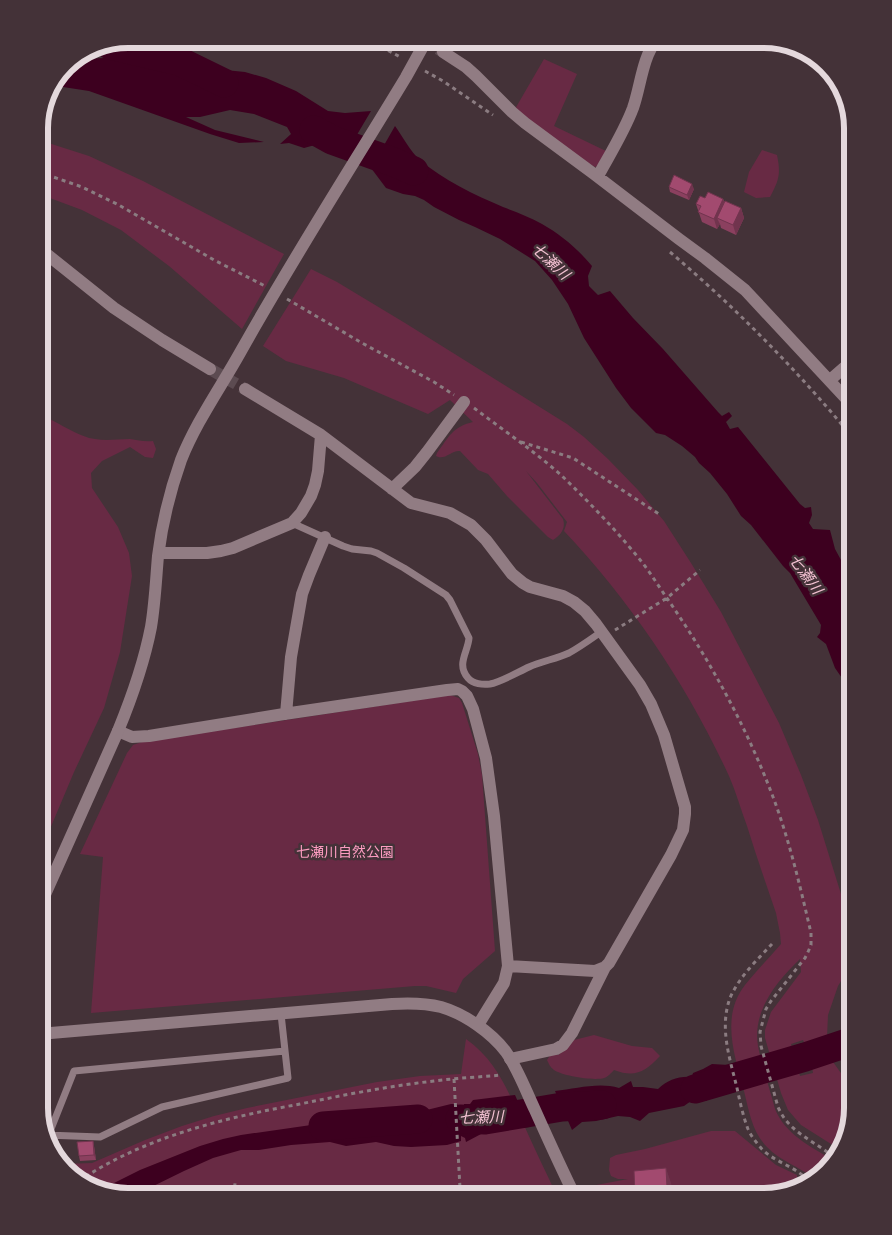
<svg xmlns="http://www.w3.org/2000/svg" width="892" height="1235" font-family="Helvetica,'Noto Sans JP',sans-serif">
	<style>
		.green { fill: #682a44 }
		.water { fill: #3d001f }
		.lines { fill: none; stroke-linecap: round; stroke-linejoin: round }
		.river { stroke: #3d001f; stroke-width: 29 }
		.minor-tunnel { stroke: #5c4b51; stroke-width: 12; stroke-dasharray: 12 6; stroke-linecap: butt }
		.path { stroke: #8b7c81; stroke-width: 3; stroke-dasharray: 4 4; stroke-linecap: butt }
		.service { stroke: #917c83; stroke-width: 7 }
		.minor { stroke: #917c83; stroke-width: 12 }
		.tertiary { stroke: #917c83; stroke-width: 12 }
		.wall { fill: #8b405f }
		.shaded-wall { fill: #71344e }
		.building { fill: #a24a6f; stroke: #71344e }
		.labels { text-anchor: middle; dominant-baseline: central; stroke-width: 5; stroke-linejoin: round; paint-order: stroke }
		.park-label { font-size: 14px; fill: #fd9cc1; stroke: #443238 }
		.water-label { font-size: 15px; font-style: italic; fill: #f3c1d2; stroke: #443238 }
		.rim { fill: none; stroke: #e4d8dc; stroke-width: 6 }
	</style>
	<rect width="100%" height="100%" fill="#443238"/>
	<path class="green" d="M544,59L577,74L554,126L608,152L599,165L595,167L586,162L515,109Z
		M39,140L89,156L143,181L284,254L242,329L169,266L121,230L82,210L39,194Z
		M762,150L777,155C781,174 779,180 770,197L756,198L744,192L749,172Z
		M311,269L337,282L405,323L567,424L584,437L608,459L638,490L664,521L691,563L721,612L779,723L801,775L818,820L841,894L852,942L851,957L847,971L838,986L828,1015L827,1037L805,1044L803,1040L791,1044L800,1076L813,1073L812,1067L833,1062L846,1080L853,1079V1108L841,1153L831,1144L801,1125L788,1110L781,1093L765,1038V1030L771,1012L801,972L800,959C777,981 752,1011 758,1046C762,1067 770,1089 775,1109C785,1134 811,1147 833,1160L815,1179C800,1167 780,1161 767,1147C752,1132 749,1111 744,1091C735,1056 720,1017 745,985C756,971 769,958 781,944L780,933L776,913C766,884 756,855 747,826C741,810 736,792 729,776C688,687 632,603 564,531L567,522L537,483L526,471L563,519C566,528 561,535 553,540L548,537L507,496L488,474L478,470L460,451C451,450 445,461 436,456L437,453C449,437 452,427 473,422L450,400L428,414L344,378L286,361L263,346Z
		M39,413C53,420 81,438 95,439C107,441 118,439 130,439C138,440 144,442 153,441L156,449L153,458L145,457L130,447L102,461L91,473L92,488L118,527L129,553L132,576L120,652L104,708L74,772L39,855Z
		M450,695L459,698L462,703L478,754L482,775L495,951L463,979L456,993L426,986H415L91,1013L103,857L80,854L127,753L133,745L142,742Z
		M594,1035L632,1046L652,1048L660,1056C645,1072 635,1078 614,1070C611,1073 608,1077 604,1078C594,1081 563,1076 554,1070C550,1067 549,1064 547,1060L551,1054L558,1055L563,1051L574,1040Z
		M466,1039C497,1061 507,1090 523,1123C534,1148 546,1172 557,1196H122L83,1184L63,1164L92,1163L145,1140L182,1126L214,1116L247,1108L377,1082L420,1076L461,1074Z
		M711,1131H735L776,1165L797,1175L798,1185L795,1188L765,1196H596L591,1186L628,1179H618L611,1176L609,1170L610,1158L616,1155L645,1149Z"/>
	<path class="water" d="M105,58L245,72L266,78L296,91L328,111L345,113L371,111L348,150L332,147L315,145L304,148L289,143L280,144L291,134L287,127L254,114L230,110L200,117H186L215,130L264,142L239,143L210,134L89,91L50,85L69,61L73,59Z
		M395,126C403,137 410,151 420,160C443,180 475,195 503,207C516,212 530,217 542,224C560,234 578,249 592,266L588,276L589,286L598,295L610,291L633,318L663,349L718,412L722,416L729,412L732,416L726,422L730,429L738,427L800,504L805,508L811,507L812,515L809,523L813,529L830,530L835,549L853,582V694L835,668L826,644L817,637L820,633L821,625L790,573L783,566L751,525L741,516L727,494L710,473L699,463L695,457L682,446L665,435L656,433L631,408L616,388L584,338L568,304L552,280L535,261L500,239L475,227L459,220L434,207L424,200L415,196L403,194L386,188L371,168Z
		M853,1023V1059L849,1055L811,1065L804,1045L843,1033L844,1026Z
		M712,1064L729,1065L735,1088H720L706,1101L702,1098L691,1101L684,1106L649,1113L640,1121L630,1117L618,1116L596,1121L582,1122L572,1130L555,1091C576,1089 598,1082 619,1088L631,1081L633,1087H643L658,1089C668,1080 678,1076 692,1077L693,1073L703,1069Z
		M515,1095L519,1104L494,1112V1115C500,1118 505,1118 511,1120C518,1121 520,1124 527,1122L530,1127C518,1129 508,1123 498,1125L466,1142L465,1138L461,1136V1141L447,1145L411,1147L394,1146L376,1142L346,1146L330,1142L291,1145L259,1150H241L213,1158L184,1171L133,1196H122L103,1190L112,1184L140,1170L200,1146L223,1139L241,1135L325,1123L350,1122L364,1123L382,1121L451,1104H457L460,1110L464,1108V1104H470L473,1100Z"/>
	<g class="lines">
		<path class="river" d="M110,45L179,61L224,83
			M314,130L332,140L396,163L414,171
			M695,1089L805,1057L853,1041
			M460,1119L485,1120L562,1107L602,1105
			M323,1126L418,1119"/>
		<path class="minor-tunnel" d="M423,39L443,52
			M210,369L245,389"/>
		<path class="path" d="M367,39L402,58
			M425,71L443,81L493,115
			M39,172L82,187L117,204L214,260L265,286
			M670,252C736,308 798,371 853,438
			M287,299L362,343L434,382L454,395
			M474,408C503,430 534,451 561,475C589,502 617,531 641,561C652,575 661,590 671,604C714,667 750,734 776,805C791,847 801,890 811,933V945L808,952L805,958L771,1001L766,1009L760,1032L761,1046L778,1107C789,1133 815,1141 835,1158
			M521,442L573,458L659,514
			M615,630L667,598L700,570
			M772,944C757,960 739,977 730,998C719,1028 730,1059 737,1088C740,1102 743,1116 748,1129C751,1136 756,1142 761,1148C774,1163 800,1167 810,1184
			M454,1079L460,1188L458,1196
			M79,1181C144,1137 224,1118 300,1104C344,1095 389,1086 434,1081C457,1078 480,1077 502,1075
			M221,1196C229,1191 236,1191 235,1180"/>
		<path class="service" d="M292,523L343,546L352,549L371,551L377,553L404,568L446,595L450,600L469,638C468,652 456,664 468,678C473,684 483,685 490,684C501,682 518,672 529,667C542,661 556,659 569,653C580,647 591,639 601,632
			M49,1134L74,1071L285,1051
			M46,1135L100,1137L162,1107L288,1078L281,1014"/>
		<path class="minor" d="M631,39L652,46
			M443,52L466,67L476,76L512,112L525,123L594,174L679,239L705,258L745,290L853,406
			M598,176C610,154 624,132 633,108C641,85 642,58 657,39
			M39,248L114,308L162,340L210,369
			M830,380L853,360
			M245,389L321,435L411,503L450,513L471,525L486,540L512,574L523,583L530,587L563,596L574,602L585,611L596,624L640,685L651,704L664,735L685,807V814L683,830L671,855L609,963L605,967L595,971L508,966
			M392,489L415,467L427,452L464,402
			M159,553H207L221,551L233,548L292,523L301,513L311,496L315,485L318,471L321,435
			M286,714L291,657L302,594L309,575L325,537
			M118,731L132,737L149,736L284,714L447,690L458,689L462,691L467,696L473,709L486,758L494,816L508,966L504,983L478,1025
			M510,1059L556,1049L563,1045L572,1033L605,967"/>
		<path class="tertiary" d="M39,908L118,731C132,697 144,663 151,627C155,603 156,579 158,556C162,524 170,491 181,460C196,422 221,387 241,351C293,258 351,168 406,77L427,39
			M39,1034L392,1004C408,1003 425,1003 441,1007C465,1014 492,1033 506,1052C518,1069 526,1091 535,1110C548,1139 561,1168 575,1196"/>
	</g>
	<path class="wall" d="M669,187L694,189L689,200L670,192Z
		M705,198L723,199L725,203L741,208L744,218L736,235L721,228L720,224L717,229L702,222L696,204Z
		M93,1141L94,1146L96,1160L80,1161L79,1156Z"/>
	<path class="shaded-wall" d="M692,184L694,189L689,200L687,195Z
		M723,199L727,209L717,218L720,224L717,229L714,219Z
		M741,208L744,218L736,235L733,225Z
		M93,1141L94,1146L96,1160L94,1155Z
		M666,1168L671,1183L672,1187L675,1196H671L667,1187Z"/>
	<path class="building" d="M674,175L692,184L687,195L669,187Z
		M708,192L723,199L714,219L698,212L701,206L696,204L700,196L705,198Z
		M725,201L741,208L733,225L717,218Z
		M93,1141L94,1155L79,1156L77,1142Z
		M666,1168L667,1187H672V1196H635L634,1171Z"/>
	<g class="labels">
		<g class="park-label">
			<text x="345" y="852">七瀬川自然公園</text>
		</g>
		<g class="water-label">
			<text transform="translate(551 261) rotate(43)">七瀬川</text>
			<text transform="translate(806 574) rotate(54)">七瀬川</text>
			<text transform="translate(481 1117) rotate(-2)">七瀬川</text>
		</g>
	</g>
	<path d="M0 0H892V1235H0ZM128 48H764A80 80 0 0 1 844 128V1108A80 80 0 0 1 764 1188H128A80 80 0 0 1 48 1108V128A80 80 0 0 1 128 48Z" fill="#443238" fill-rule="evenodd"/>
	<path class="rim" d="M128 48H764A80 80 0 0 1 844 128V1108A80 80 0 0 1 764 1188H128A80 80 0 0 1 48 1108V128A80 80 0 0 1 128 48Z"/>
</svg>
